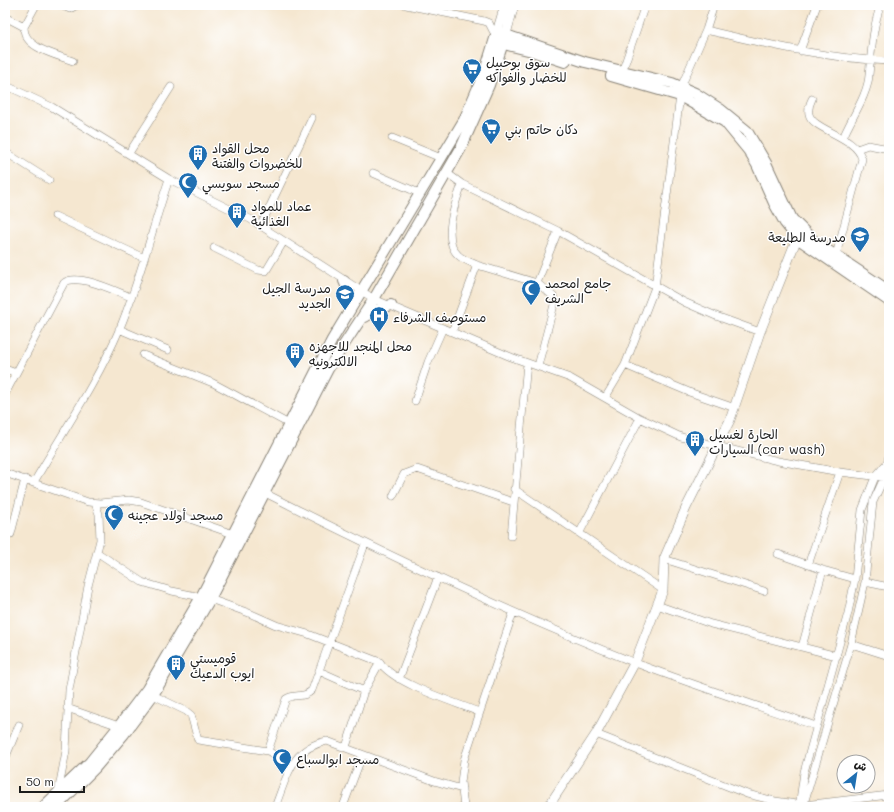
<svg xmlns="http://www.w3.org/2000/svg" width="894" height="812" font-family="Mali,'Playpen Sans Arabic',sans-serif">
	<style>
		.lines { fill: none; stroke-linecap: round; stroke-linejoin: round }
		.street-casing { stroke: #888276; stroke-width: 8 }
		.secondary-casing { stroke: #888276; stroke-width: 10 }
		.primary-casing { stroke: #888276; stroke-width: 12 }
		.street { stroke: #fff; stroke-width: 7 }
		.secondary { stroke: #fff; stroke-width: 9 }
		.primary { stroke: #fff; stroke-width: 10 }
		.labels { text-anchor: middle; dominant-baseline: central; stroke-width: 3; stroke-linejoin: round; paint-order: stroke }
		.poi-label { font-size: 13px; fill: #1c1c1c; stroke: #fff; text-anchor: start }
	</style>
	<rect width="100%" height="100%" fill="#fff"/>
	<filter id="ink" filterUnits="userSpaceOnUse"><feTurbulence type="fractalNoise" baseFrequency=".025" numOctaves="2"/><feDisplacementMap in="SourceGraphic" scale="8" xChannelSelector="R" yChannelSelector="G"/><feConvolveMatrix kernelMatrix="1 2 1 2 8 2 1 2 1" color-interpolation-filters="sRGB"/></filter>
	<filter id="wash" filterUnits="userSpaceOnUse"><feTurbulence type="fractalNoise" baseFrequency=".012" numOctaves="4" result="noise"/><feDisplacementMap in="SourceGraphic" scale="16" xChannelSelector="R" yChannelSelector="G"/><feGaussianBlur stdDeviation="0.9" result="paint"/><feColorMatrix in="noise" values="0 0 0 0 0 0 0 0 0 0 0 0 0 0 0 0 0 1.4 0 .05"/><feComposite in="paint" operator="in"/></filter>
	<g filter="url(#wash)">
		<rect width="100%" height="100%" fill="#f5e7d0"/>
	</g>
	<g filter="url(#ink)">
		<g class="lines">
			<defs>
				<path id="street" d="M60,5L70,9L77,5
					M406,5L484,21L489,23L493,31L497,32
					M5,17L24,27C23,48 57,55 73,61
					M24,27L36,5
					M706,30C766,44 827,59 889,61
					M800,51L817,5
					M622,72L645,5
					M5,85L52,107L169,179L250,219L374,299L511,357L570,378L640,418L681,437L778,461L840,472L889,478
					M681,87L706,30L714,5
					M812,99C810,103 808,109 809,114C812,130 856,136 862,159L836,255
					M392,138L441,158
					M843,138C850,120 868,95 869,75C871,55 873,23 881,5
					M857,149L868,145L889,149
					M5,152L49,180
					M129,153L171,87
					M373,173L419,193
					M447,173L462,184L558,231L684,302L716,316L760,332
					M55,216L144,258
					M261,225L312,118
					M214,248L258,270L266,271L284,241
					M477,265L537,283
					M119,329L168,350
					M452,332L477,265C471,262 463,260 458,255C441,239 456,201 462,184
					M143,355L213,383L289,424
					M625,365L689,392L735,408
					M538,366L555,301L553,296L537,283L558,231
					M5,369L16,373
					M5,394L64,283C77,272 117,292 131,297
					M605,398L625,365L655,287L680,96
					M415,401L428,362L443,328
					M5,473L88,502L100,503L129,500L141,502L233,534
					M34,482C63,432 97,382 120,328C140,280 152,229 169,179
					M514,489L663,590
					M265,493C385,554 507,612 633,662C693,685 755,705 816,726
					M393,496L404,474L417,469L513,502
					M580,532L640,418
					M11,534L25,479
					M511,536L527,363
					M98,553L142,582L172,591L201,597
					M778,554L823,570L855,579
					M664,559L764,591
					M808,565L840,472
					M865,582L889,587
					M210,599L249,613L276,625L308,634L380,662C392,683 454,702 479,712
					M657,605L711,624L837,656
					M851,644L889,656
					M802,647L823,570
					M319,671L364,691
					M399,679L438,577
					M153,695L186,711L191,715L198,740L268,751L292,765
					M67,708L119,726
					M596,734L747,794L775,801L804,805L889,795
					M346,747L364,691L380,662
					M268,751L286,699C294,693 304,699 312,690L365,544
					M5,759L19,725
					M58,793L66,751L69,690L88,586L100,540L99,514L95,503
					M344,804L362,756
					M275,807C287,777 291,748 327,741L434,781L462,789
					M464,807L461,782L464,760L513,613
					M799,807L804,772L848,613L855,579L862,510L875,477L886,464
					M803,807L851,644L865,582L873,502L884,478L889,456"/>
				<path id="secondary" d="M497,32L505,5
					M506,34L514,5
					M548,807L596,734L635,662L663,590L664,559L686,508L730,420L760,332L797,238L802,233"/>
				<path id="primary" d="M496,42L532,51L565,62
					M611,76L680,96L725,122L748,150L757,165L774,203L785,223L797,238L889,301
					M344,281L349,292L350,310
					M365,317L376,310L391,305
					M43,807L90,762L119,726L147,689L201,597L332,340L464,120L485,71L497,32L585,62L672,83L695,93L720,109L747,131L766,163L792,219L815,242L889,291
					M56,807L95,768L124,734L153,695L210,599L328,369L374,299L461,148L489,85L506,34"/>
			</defs>
			<use href="#street" class="street-casing"/>
			<use href="#secondary" class="secondary-casing"/>
			<use href="#primary" class="primary-casing"/>
			<use href="#street" class="street"/>
			<use href="#secondary" class="secondary"/>
			<use href="#primary" class="primary"/>
		</g>
	</g>
	<defs>
		<symbol id="supermarket-pin" viewBox="-11 -11 22 30"><path d="M0 17L-7.5 6A9.5 9.5 0 1 1 7.5 6Z" fill="#1f6fb2" stroke="#fff"/><path d="M-6-5.5h2.5l.6 2H6L4.5 2H-2.5L-4.4-4H-6ZM-1.5 3.2a1.3 1.3 0 1 0 .1 0ZM3 3.2a1.3 1.3 0 1 0 .1 0Z" fill="#fff"/></symbol>
		<symbol id="building-pin" viewBox="-11 -11 22 30"><path d="M0 17L-7.5 6A9.5 9.5 0 1 1 7.5 6Z" fill="#1f6fb2" stroke="#fff"/><path d="M-4-6H4V6H1V3H-1V6H-4ZM-2.5-4.3h1.7v1.8h-1.7ZM.8-4.3h1.7v1.8H.8ZM-2.5-1h1.7V.8h-1.7ZM.8-1h1.7V.8H.8Z" fill="#fff"/></symbol>
		<symbol id="mosque-pin" viewBox="-11 -11 22 30"><path d="M0 17L-7.5 6A9.5 9.5 0 1 1 7.5 6Z" fill="#1f6fb2" stroke="#fff"/><path d="M3.5-4.9A6 6 0 1 0 3.5 4.9A5 5 0 1 1 3.5-4.9Z" fill="#fff"/></symbol>
		<symbol id="school-pin" viewBox="-11 -11 22 30"><path d="M0 17L-7.5 6A9.5 9.5 0 1 1 7.5 6Z" fill="#1f6fb2" stroke="#fff"/><path d="M0-5L7-2L0 1L-7-2ZM-4 1L0 2.5L4 1V4Q0 6-4 4Z" fill="#fff"/></symbol>
		<symbol id="hospital-pin" viewBox="-11 -11 22 30"><path d="M0 17L-7.5 6A9.5 9.5 0 1 1 7.5 6Z" fill="#1f6fb2" stroke="#fff"/><path d="M-5-5h3v3.5h4V-5h3V5h-3V1.5h-4V5h-3Z" fill="#fff"/></symbol>
	</defs>
	<g fill-rule="evenodd">
		<use href="#supermarket-pin" x="461" y="57" width="22" height="30"/>
		<use href="#supermarket-pin" x="480" y="117" width="22" height="30"/>
		<use href="#building-pin" x="187" y="143" width="22" height="30"/>
		<use href="#mosque-pin" x="177" y="171" width="22" height="30"/>
		<use href="#building-pin" x="226" y="201" width="22" height="30"/>
		<use href="#school-pin" x="849" y="225" width="22" height="30"/>
		<use href="#mosque-pin" x="520" y="278" width="22" height="30"/>
		<use href="#school-pin" x="334" y="283" width="22" height="30"/>
		<use href="#hospital-pin" x="368" y="305" width="22" height="30"/>
		<use href="#building-pin" x="284" y="341" width="22" height="30"/>
		<use href="#building-pin" x="684" y="429" width="22" height="30"/>
		<use href="#mosque-pin" x="103" y="503" width="22" height="30"/>
		<use href="#building-pin" x="165" y="653" width="22" height="30"/>
		<use href="#mosque-pin" x="271" y="747" width="22" height="30"/>
	</g>
	<g class="labels">
		<g class="poi-label">
			<text x="486" y="61">سوق بوحبيل<tspan x="486" dy="15">للخضار والفواكه</tspan></text>
			<text x="505" y="128">دكان حاتم بني</text>
			<text x="212" y="147">محل القواد<tspan x="212" dy="15">للخضروات والفتنة</tspan></text>
			<text x="202" y="182">مسجد سويسي</text>
			<text x="251" y="205">عماد للمواد<tspan x="251" dy="15">الغذائية</tspan></text>
			<text x="846" y="236" text-anchor="end">مدرسة الطليعة</text>
			<text x="545" y="282">جامع امحمد<tspan x="545" dy="15">الشريف</tspan></text>
			<text x="331" y="287" text-anchor="end">مدرسة الجيل<tspan x="331" dy="15">الجديد</tspan></text>
			<text x="393" y="316">مستوصف الشرفاء</text>
			<text x="309" y="345">محل المنجد للاجهزه<tspan x="309" dy="15">الالكترونيه</tspan></text>
			<text x="709" y="433">الحارة لغسيل<tspan x="709" dy="15">السيارات (car wash)</tspan></text>
			<text x="128" y="514">مسجد أولاد عجينه</text>
			<text x="190" y="657">قوميستي<tspan x="190" dy="15">ايوب الدعيك</tspan></text>
			<text x="296" y="758">مسجد ابوالسباع</text>
		</g>
	</g>
	<rect width="894" height="812" fill="none" stroke="#fff" stroke-width="20"/>
	<g transform="translate(856 774) rotate(30)"><circle r="19" fill="#ffffff" stroke="#a4a4a4"/>
	<path d="M0-3L7 15L0 10L-7 15Z" fill="#1f6fb2"/>
	<text y="-6" font-size="11" font-weight="bold" text-anchor="middle" fill="#1c1c1c">ش</text>
	</g>
	<path d="M20 786v6h64v-6" fill="none" stroke="#1c1c1c" stroke-width="2"/>
	<text x="26" y="786" font-size="12" fill="#1c1c1c" stroke="#ffffff" stroke-width="3" paint-order="stroke">50 m</text>
</svg>
